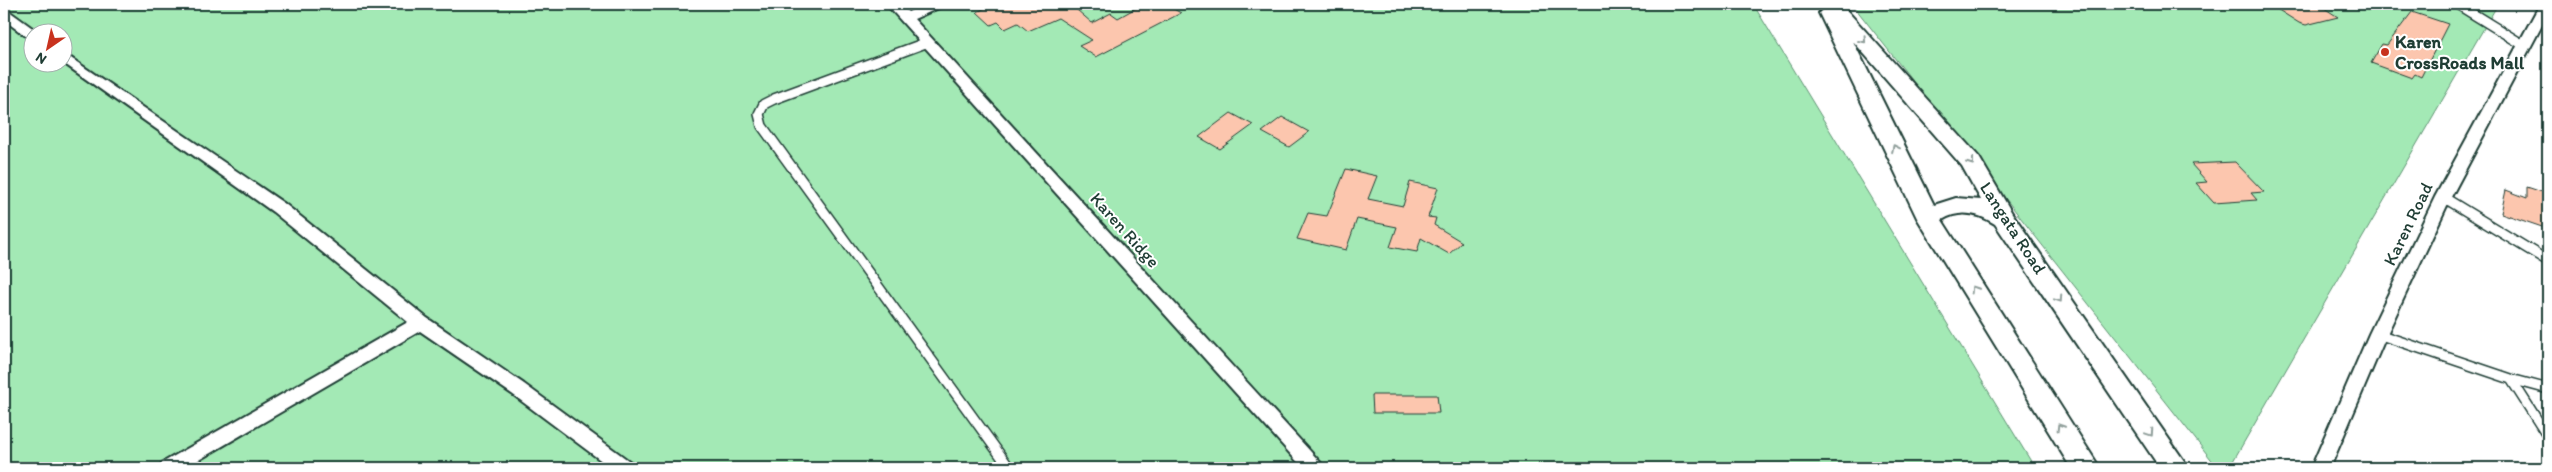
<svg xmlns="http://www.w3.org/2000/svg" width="2552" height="472" font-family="Itim,sans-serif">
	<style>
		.green { fill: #a3e9b5; stroke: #619374; fill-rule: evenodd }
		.building { fill: #fcc6ae; stroke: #1f3d34 }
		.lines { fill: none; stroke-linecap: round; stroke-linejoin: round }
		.lane-casing { stroke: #1f3d34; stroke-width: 12 }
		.street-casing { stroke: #1f3d34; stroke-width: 4 }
		.secondary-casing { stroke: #1f3d34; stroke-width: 4 }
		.lane { stroke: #fff; stroke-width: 9 }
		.street { fill: #fff; fill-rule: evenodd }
		.secondary { fill: #fff; fill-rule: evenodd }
		.oneway { stroke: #8f9e9a }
		.poi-dot { fill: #c8321e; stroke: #fff; stroke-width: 2 }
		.labels { text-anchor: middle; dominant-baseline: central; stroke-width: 4; stroke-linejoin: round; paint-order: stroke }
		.poi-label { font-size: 18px; font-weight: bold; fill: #1f3d34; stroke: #fff; text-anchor: start }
		.street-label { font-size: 18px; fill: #1f3d34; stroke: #fff }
	</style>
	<rect width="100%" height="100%" fill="#fff"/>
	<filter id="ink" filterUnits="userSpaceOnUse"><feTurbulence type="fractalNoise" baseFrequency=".02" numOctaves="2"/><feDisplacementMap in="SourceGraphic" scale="10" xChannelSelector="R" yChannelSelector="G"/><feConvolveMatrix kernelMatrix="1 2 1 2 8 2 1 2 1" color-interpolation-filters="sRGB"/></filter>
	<g filter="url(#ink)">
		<path class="green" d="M4,4H1753L2035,468H4ZM32,32H62V62H32Z
			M1852,4H2498L2229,468H2218Z"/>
		<path class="building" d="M994,4H1090L1077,10L1092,23L1111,13L1118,18L1143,4H1164L1181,13L1096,57L1079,46L1092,40L1058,18L1028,31L1018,23L1005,29L998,22L991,25L977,12Z
			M2269,4H2318L2338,17L2306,25L2299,23Z
			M2412,12L2448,24L2421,77L2415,74L2412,78L2371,63L2382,44L2387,45Z
			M1231,113L1253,125L1220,149L1199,137Z
			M1282,117L1309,132L1289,147L1262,132Z
			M2235,162L2264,192L2251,193L2257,200L2214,203L2196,183L2207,182L2191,164Z
			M1346,169L1377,176L1368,199L1403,206L1410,182L1438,188L1428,217L1436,218L1434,225L1462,242L1449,254L1421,238L1417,252L1390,247L1397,227L1357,219L1346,250L1297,239L1308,213L1327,216Z
			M2527,187L2548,194V229L2501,213L2506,190L2527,198Z
			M1372,395H1437L1439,413H1373Z"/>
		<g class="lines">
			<defs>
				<path id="lane" d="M2457,4L2525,46
					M928,42L774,99L764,104L759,114L762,126L1006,463
					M2443,197L2548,261
					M2378,334L2511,379L2548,437
					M2511,379L2548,389"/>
				<path id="street" d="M886,4H900L908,12L926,4H943L941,7L914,19L1321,463L1323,468H1303Z
					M2540,4H2548V14L2451,197L2387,334L2330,468H2311L2369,334L2435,197Z
					M4,10L9,11L38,32H32V38L27,37L4,20Z
					M62,52L285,204L427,318L524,384L632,463L634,468H611L512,394L420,331L185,468H160L162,463L408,322L273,212L62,62Z"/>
				<path id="secondary" d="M1821,4H1841L1979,157L2012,213L2189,468H2160L1995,224C1978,213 1960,209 1942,220L2100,468H2071L1917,218L1819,13L1824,8ZM1853,41L1962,166L1981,200L1956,198L1934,205Z"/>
			</defs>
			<use href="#lane" class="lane-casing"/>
			<use href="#street" class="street-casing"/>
			<use href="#secondary" class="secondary-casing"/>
			<use href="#lane" class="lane"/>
			<use href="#street" class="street"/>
			<use href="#secondary" class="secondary"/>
		</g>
		<defs><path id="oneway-chevron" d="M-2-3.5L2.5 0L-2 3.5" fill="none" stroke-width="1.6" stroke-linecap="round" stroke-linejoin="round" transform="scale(1.25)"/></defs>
		<g class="oneway">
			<use href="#oneway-chevron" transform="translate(1863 40) rotate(48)"/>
			<use href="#oneway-chevron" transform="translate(1895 148) rotate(-116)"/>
			<use href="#oneway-chevron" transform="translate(1971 162) rotate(54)"/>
			<use href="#oneway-chevron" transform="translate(1974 289) rotate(-122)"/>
			<use href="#oneway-chevron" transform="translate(2059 299) rotate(56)"/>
			<use href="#oneway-chevron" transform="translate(2060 427) rotate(-122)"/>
			<use href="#oneway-chevron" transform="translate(2150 433) rotate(56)"/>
		</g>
	</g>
	<circle class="poi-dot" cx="2385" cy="52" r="5"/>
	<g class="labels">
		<g class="poi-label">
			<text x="2395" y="42">Karen<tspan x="2395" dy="21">CrossRoads Mall</tspan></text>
		</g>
		<g class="street-label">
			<text transform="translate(2408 224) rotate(-64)">Karen Road</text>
			<text transform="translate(2013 228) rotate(57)">Langata Road</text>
			<text transform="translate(1125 230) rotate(48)">Karen Ridge</text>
		</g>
	</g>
	<rect width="2552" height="472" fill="none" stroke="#fff" stroke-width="20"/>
	<rect x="10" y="10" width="2532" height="452" fill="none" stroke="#1f3d34" stroke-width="2" filter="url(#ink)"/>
	<g transform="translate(48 48) rotate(214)"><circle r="24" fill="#ffffff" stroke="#a5b1ae"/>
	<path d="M0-4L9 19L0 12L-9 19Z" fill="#c8321e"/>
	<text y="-8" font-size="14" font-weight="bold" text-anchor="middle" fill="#1f3d34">N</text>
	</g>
</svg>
